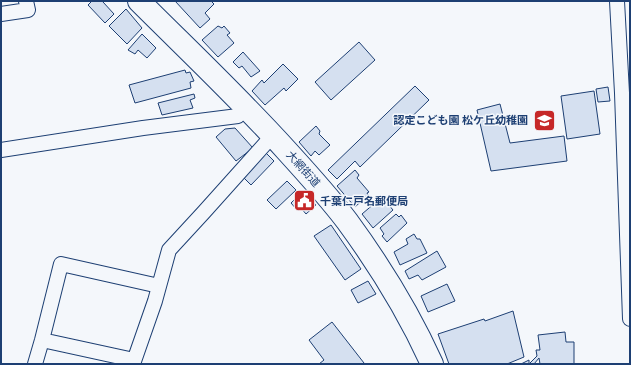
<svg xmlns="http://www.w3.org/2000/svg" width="631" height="365" font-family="Signika,'Noto Sans JP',sans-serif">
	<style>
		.building { fill: #d5e0f0; stroke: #1d3f73 }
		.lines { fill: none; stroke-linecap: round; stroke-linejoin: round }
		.street-casing { stroke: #1d3f73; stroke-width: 16 }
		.primary-casing { stroke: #1d3f73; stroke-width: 24 }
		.street { stroke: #f4f7fb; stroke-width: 14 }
		.primary { stroke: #f4f7fb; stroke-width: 22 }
		.labels { text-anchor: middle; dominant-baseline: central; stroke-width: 3; stroke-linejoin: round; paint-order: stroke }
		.poi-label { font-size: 11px; font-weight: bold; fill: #1d3f73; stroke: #f4f7fb; text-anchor: end }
		.street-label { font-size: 11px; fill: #1d3f73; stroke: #f4f7fb }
	</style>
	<rect width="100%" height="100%" fill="#f4f7fb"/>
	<path class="building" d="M92,1H104L103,2L114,14L105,23L88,5Z
		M175,1H211L214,4L205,13L210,19L200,28Z
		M126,9L142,28L127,44L109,26Z
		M218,26L222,28L224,26L230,33L227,35L234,43L218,57L202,40Z
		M142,34L156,48L147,58L138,50L135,54L128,50Z
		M359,42L375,60L331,100L315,82Z
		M243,52L260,71L251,77L242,66L239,68L233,62Z
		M283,64L298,79L286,91L284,88L265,105L252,91L262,80L264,83Z
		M185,70L186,73L190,72L194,81L190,82L191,88L135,103L129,85Z
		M415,86L429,100L360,167L355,161L337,179L328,170Z
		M608,87L610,101L598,102L596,89Z
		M594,91L600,134L567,139L561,96Z
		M194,94L195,98L190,100L193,108L162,115L158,103Z
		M500,104L510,143L564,136L567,161L491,171L477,110Z
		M316,126L320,131L319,134L330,145L319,155L315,151L311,156L299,142Z
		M235,128L253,148L236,161L216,137L225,129Z
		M266,153L274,161L251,185L243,177Z
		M355,170L359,175L357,178L369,192L367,193L368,195L355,207L337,186Z
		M287,181L296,190L276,209L267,200Z
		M303,191L316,205L306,214L301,208L298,211L291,203Z
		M382,197L393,210L373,228L362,214Z
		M396,214L399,217L401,215L407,223L387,242L382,236L384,234L380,228Z
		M331,225L361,269L345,280L314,236Z
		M414,234L417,239H420L427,253L400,265L394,252L408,244L406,239Z
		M437,251L446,267L422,280L418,275L409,279L405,271Z
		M368,281L376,294L358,303L351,290Z
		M447,284L455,301L428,312L421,296Z
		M513,311L524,357L507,364H449L438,334L484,319L485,321Z
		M332,322L364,363L362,364H319L324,360L309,340Z
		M565,332L566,342H574V364H540L539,358L534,364H521L529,360V364L537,356L536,350H540L538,335Z"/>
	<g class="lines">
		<defs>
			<path id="street" d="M617,1L622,93L630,319
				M1,14L28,10L26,1
				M1,150L143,128L238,116L245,106
				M42,340L134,360
				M35,364L42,340L61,264L159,286
				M133,364L155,301L169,250L204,212L273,135"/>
			<path id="primary" d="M139,1C188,50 239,98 286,150C307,173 328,196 347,221C380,266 409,313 432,364"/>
		</defs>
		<use href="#street" class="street-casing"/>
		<use href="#primary" class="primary-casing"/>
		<use href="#street" class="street"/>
		<use href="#primary" class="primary"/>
	</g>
	<defs>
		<symbol id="school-square" viewBox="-11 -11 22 22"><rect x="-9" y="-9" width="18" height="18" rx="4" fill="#c62828" stroke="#f4f7fb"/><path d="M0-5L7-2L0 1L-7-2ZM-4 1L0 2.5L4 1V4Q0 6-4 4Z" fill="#fff"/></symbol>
		<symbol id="civic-square" viewBox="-11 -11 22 22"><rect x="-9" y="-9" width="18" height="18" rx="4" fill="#c62828" stroke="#f4f7fb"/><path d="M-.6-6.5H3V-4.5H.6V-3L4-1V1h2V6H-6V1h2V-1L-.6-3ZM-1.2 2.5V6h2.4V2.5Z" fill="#fff"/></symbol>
	</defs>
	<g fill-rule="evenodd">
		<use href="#school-square" x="532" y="108" width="25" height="25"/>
		<use href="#civic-square" x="292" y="188" width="25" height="25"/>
	</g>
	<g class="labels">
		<g class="poi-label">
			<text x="528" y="120">認定こども園 松ケ丘幼稚園</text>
			<text x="320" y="201" text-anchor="start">千葉仁戸名郵便局</text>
		</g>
		<g class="street-label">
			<text transform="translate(303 169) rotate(48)">大網街道</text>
		</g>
	</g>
	<rect width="631" height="365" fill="none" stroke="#1d3f73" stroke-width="4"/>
</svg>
